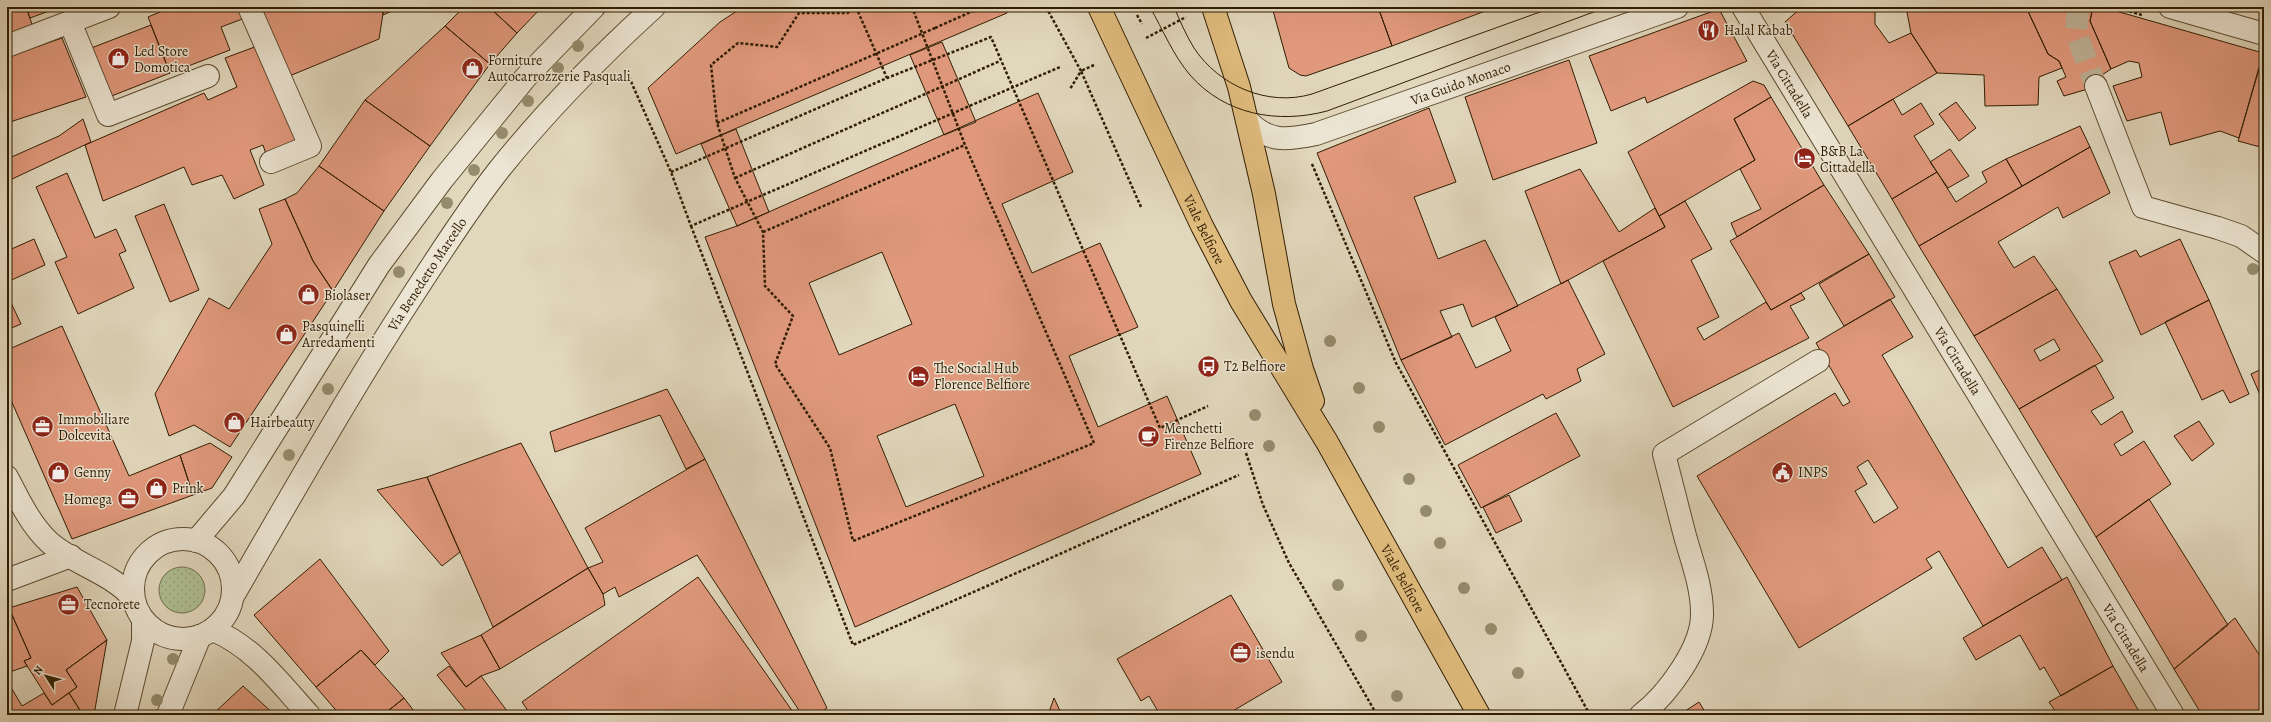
<svg xmlns="http://www.w3.org/2000/svg" width="2271" height="722" font-family="Alegreya,serif">
	<style>
		.grass { fill: url(#grass-dots); stroke: #706e4a }
		.building { fill: #e1997d; stroke: #311d01; fill-rule: evenodd }
		.lines { fill: none; stroke-linecap: round; stroke-linejoin: round }
		.minor-tunnel { stroke: #beb297; stroke-width: 22; stroke-dasharray: 22 11; stroke-linecap: butt }
		.minor-casing { stroke: #5d4c30; stroke-width: 24 }
		.major-casing { stroke: #311d01; stroke-width: 24 }
		.path { stroke: #311d01; stroke-width: 2.5; stroke-dasharray: 3 2; stroke-linecap: butt }
		.minor { stroke: #ece5d3; stroke-width: 22 }
		.major { stroke: #e0bc7e; stroke-width: 22 }
		.tram { stroke: #311d01; stroke-width: 1 }
		.path-bridge { stroke: #311d01; stroke-width: 2.5; stroke-dasharray: 3 2; stroke-linecap: butt }
		.tree { fill: #958c6d }
		.labels { text-anchor: middle; dominant-baseline: central; stroke-width: 3; stroke-linejoin: round; paint-order: stroke }
		.poi-label { font-size: 14px; fill: #311d01; stroke: #ece5d3; text-anchor: start }
		.street-label { font-size: 14px; fill: #311d01; stroke: #ece5d3 }
	</style>
	<defs>
		<pattern id="grass-dots" width="8" height="8" patternUnits="userSpaceOnUse"><rect width="8" height="8" fill="#afbf93"/><path d="M2 2h.1M6 6h.1" fill="none" stroke="#97a47d" stroke-width="1.8" stroke-linecap="round"/></pattern>
	</defs>
	<rect width="100%" height="100%" fill="#e1d7bc"/>
	<filter id="stains"><feTurbulence type="fractalNoise" baseFrequency=".005" numOctaves="4"/><feColorMatrix values="0 0 0 0 .2 0 0 0 0 .09 0 0 0 0 .02 0 0 0 .5 -.17"/></filter>
	<radialGradient id="worn" r=".72"><stop offset=".6" stop-color="#630" stop-opacity="0"/><stop offset="1" stop-color="#630" stop-opacity=".3"/></radialGradient>
	<path class="grass" d="M159 590a23 23 0 1 1 46 0a23 23 0 1 1-46 0Z"/>
	<path class="building" d="M7,7H26L34,30L7,40Z
		M26,7H60L30,18Z
		M172,7H241L245,18L221,27L230,50L170,73L148,17Z
		M258,7H384L379,39L287,77Z
		M384,7H401L383,15Z
		M464,7H489L517,33L490,64L445,26Z
		M489,7H542L517,33Z
		M743,7H1005L1007,13L676,154L648,88L720,22Z
		M1272,7H1378L1392,46L1306,76L1300,75L1289,68Z
		M1378,7H1496L1392,46Z
		M1802,7H1875V24L1889,43L1911,33L1937,73L1848,126L1785,22Z
		M1906,7H2026L2048,54L2059,61L2062,68L2039,77L2038,105L1985,106L1984,75L1937,73L1911,33Z
		M2026,7H2093L2090,21L2111,69L2099,77L2098,86L2064,96L2057,81L2066,77L2059,61L2048,54Z
		M2093,7H2102L2263,53L2239,138L2220,131L2170,145L2161,112L2127,121L2113,86L2142,77L2139,63L2129,61L2111,69L2090,21Z
		M1719,9L1747,61L1647,103L1645,97L1611,111L1589,56Z
		M151,25L170,73L104,99L86,50Z
		M445,26L490,64L430,146L365,100Z
		M62,38L86,97L7,123V57Z
		M942,42L976,122L944,135L910,55Z
		M260,45L298,139L266,154L263,145L250,150L264,185L234,199L222,175L192,185L184,167L103,201L85,145L204,93L208,100L237,87L225,58Z
		M1569,60L1597,143L1493,180L1465,97Z
		M2260,66L2264,67V148L2238,141Z
		M1753,81L1764,85L1771,97L1734,119L1755,160L1659,216L1628,152Z
		M1038,93L1073,172L1002,204L1032,273L1100,243L1138,327L1069,356L1098,427L1167,396L1201,474L855,627L705,237L737,226ZM882,252L912,324L839,355L809,283ZM955,404L984,476L906,507L877,436Z
		M1771,97L1824,185L1737,237L1731,223L1761,209L1740,169L1755,160L1734,119Z
		M1893,99L1902,115L1921,103L1934,124L1914,136L1937,172L1892,199L1848,126Z
		M365,100L430,146L384,211L319,166Z
		M1956,102L1976,128L1959,141L1939,114Z
		M1429,108L1456,182L1414,197L1438,259L1485,240L1518,306L1472,327L1463,304L1440,311L1452,337L1401,360L1317,153Z
		M83,119L91,142L10,180L7,171V159L59,136Z
		M2080,126L2090,147L2022,186L2006,159Z
		M736,129L769,212L737,226L701,144Z
		M2090,147L2110,193L2063,218L2058,207L1998,242L2014,268L2034,256L2057,289L1974,336L1919,246Z
		M1950,149L1969,176L1948,188L1930,162Z
		M2006,159L2022,186L1919,246L1892,199L1937,172L1956,202L1987,182L1982,172Z
		M319,166L384,211L333,291L313,261L285,199L297,193Z
		M1580,169L1619,232L1655,208L1665,227L1561,284L1525,191Z
		M67,173L95,238L116,229L126,251L119,254L134,288L78,314L55,262L67,257L36,187Z
		M1824,185L1869,254L1771,310L1730,241Z
		M285,199L313,261L333,291L230,447L194,425L169,436L155,394L209,298L229,309L272,244L259,209Z
		M1685,201L1712,249L1691,260L1719,317L1697,328L1704,340L1766,302L1771,310L1801,293L1805,299L1790,306L1809,338L1673,407L1603,261L1665,227L1659,216Z
		M164,204L199,290L170,302L135,216Z
		M34,239L45,265L7,282V251Z
		M2180,239L2209,300L2141,335L2109,262L2136,250L2140,257Z
		M1869,254L1895,297L1844,326L1819,284Z
		M1568,280L1605,354L1577,369L1581,381L1546,399L1543,394L1445,445L1401,360L1459,333L1476,368L1511,351L1495,317Z
		M2057,289L2103,361L2019,409L1974,336ZM2054,339L2060,350L2040,361L2034,350Z
		M7,294L21,324L7,330Z
		M1890,299L1913,337L1882,355L2008,568L2042,547L2062,580L1983,626L1939,551L1926,559L1932,568L1799,648L1697,476L1835,393L1843,406L1850,402L1816,343ZM1868,460L1898,508L1874,523L1855,491L1867,484L1857,467Z
		M2209,300L2249,394L2230,403L2223,390L2202,400L2165,322Z
		M62,326L129,476L180,455L193,495L72,539L7,391V350Z
		M2095,365L2114,398L2091,411L2101,425L2122,411L2133,432L2114,444L2121,456L2144,441L2171,484L2096,537L2019,409Z
		M2264,368V404L2251,374Z
		M667,389L705,459L686,469L660,415L555,452L550,432Z
		M1556,413L1580,456L1481,508L1458,465Z
		M2199,421L2214,444L2192,461L2174,436Z
		M210,443L232,457L212,488L193,495L180,455Z
		M521,443L588,568L493,627L427,477Z
		M705,459L827,708L816,715H802L697,555L619,597L615,587L603,594L588,568L603,562L585,528Z
		M427,477L460,552L442,566L377,490Z
		M1509,495L1522,521L1496,533L1483,507Z
		M2149,499L2228,625L2174,669L2096,537Z
		M320,559L389,651L375,665L361,650L316,687L254,615Z
		M588,568L603,594L605,605L500,669L481,635Z
		M698,577L793,712L789,715H531L522,702Z
		M2067,577L2113,666L2061,696L2044,667L2040,670L2020,635L1976,660L1963,638Z
		M77,587L107,640L66,670L77,687L52,705L24,661L31,658L9,608Z
		M1231,595L1282,682L1226,715H1160L1149,696L1141,701L1117,659Z
		M9,608L31,658L24,661L27,666L7,673V609Z
		M2235,618L2264,662V715H2202L2174,669Z
		M481,635L500,669L481,676L466,687L441,653Z
		M107,640L94,715H83L69,693L77,687L66,670Z
		M361,650L404,698L383,715H340L316,687Z
		M449,666L466,687L481,676L510,715H463L467,712L437,675Z
		M2113,666L2141,715H2058L2049,702Z
		M243,686L275,715H212Z
		M12,689L22,706L44,693L52,705L69,693L83,715H7V692Z
		M404,698L417,715H383Z
		M1054,698L1062,715H1048Z
		M1699,702L1707,715H1679Z"/>
	<g class="lines">
		<path class="minor-tunnel" d="M2078,7L2076,33L2096,86"/>
		<defs>
			<g id="minor">
				<path d="M249,7L310,146L271,162"/>
				<path id="s1" d="M1743,7L2173,715"/>
				<path d="M2170,7L2264,34"/>
				<path d="M70,22L108,115L208,76"/>
				<path d="M7,46L109,7"/>
				<path d="M2096,86L2143,207L2218,228L2241,236L2264,252"/>
				<path id="s2" d="M1247,120C1268,143 1287,140 1316,134L1677,7"/>
				<path d="M7,477C19,500 30,524 49,542C75,565 110,572 133,598"/>
				<circle cx="183" cy="589" r="50"/>
				<path d="M196,541L234,496L379,265L442,180L526,77L594,7"/>
				<path d="M7,580L71,556"/>
				<path id="s3" d="M233,596C291,496 348,395 411,298C439,255 466,212 498,171C545,112 598,58 654,7"/>
				<path d="M213,630C254,647 280,683 309,715"/>
				<path d="M125,715L143,641V620"/>
				<path d="M168,715L200,636"/>
				<path d="M1641,715C1667,695 1703,647 1702,613C1702,587 1692,561 1685,536C1678,509 1671,481 1664,454L1818,361"/>
			</g>
			<g id="major">
				<path id="s4" d="M1099,7L1202,226L1241,301L1327,442L1479,715"/>
				<path d="M1213,7L1239,87L1264,194L1284,304L1302,369L1313,401"/>
			</g>
		</defs>
		<use href="#minor" class="minor-casing"/>
		<use href="#major" class="major-casing"/>
		<path class="path" d="M856,7L887,78
			M1046,7L1081,71L1070,89
			M2115,7L2142,15
			M1137,15L1142,24
			M935,28L973,11L972,7
			M1146,38L1186,17
			M1094,65L1081,71L1141,207
			M629,77L671,172L691,226L1060,67
			M1312,164L1396,363L1590,715
			M671,172L887,78L991,37L1160,428L1208,406
			M735,178L1000,61
			M691,226L853,645L1239,475
			M763,232L965,145
			M1246,453L1263,505L1289,563L1377,715"/>
		<use href="#minor" class="minor"/>
		<use href="#major" class="major"/>
		<path class="tram" d="M1150,7C1163,30 1173,55 1190,75C1225,115 1278,124 1327,111L1607,7
			M1174,7C1180,21 1186,35 1194,48C1219,86 1268,107 1312,94L1554,7
			M2253,7L2264,10"/>
		<path class="path-bridge" d="M851,7L848,13H799L777,47L738,43L711,65L717,123L735,178L763,232L765,286L793,316L775,364L830,448L853,541L1094,443L965,145L912,7
			M717,123L935,28"/>
	</g>
	<g class="tree">
		<circle cx="578" cy="46" r="6"/>
		<circle cx="558" cy="68" r="6"/>
		<circle cx="528" cy="101" r="6"/>
		<circle cx="502" cy="133" r="6"/>
		<circle cx="474" cy="170" r="6"/>
		<circle cx="447" cy="203" r="6"/>
		<circle cx="2253" cy="269" r="6"/>
		<circle cx="399" cy="272" r="6"/>
		<circle cx="1330" cy="341" r="6"/>
		<circle cx="1359" cy="388" r="6"/>
		<circle cx="328" cy="389" r="6"/>
		<circle cx="1255" cy="415" r="6"/>
		<circle cx="1379" cy="427" r="6"/>
		<circle cx="1269" cy="446" r="6"/>
		<circle cx="289" cy="455" r="6"/>
		<circle cx="1409" cy="479" r="6"/>
		<circle cx="1426" cy="511" r="6"/>
		<circle cx="1440" cy="543" r="6"/>
		<circle cx="1338" cy="585" r="6"/>
		<circle cx="1464" cy="588" r="6"/>
		<circle cx="1491" cy="629" r="6"/>
		<circle cx="1361" cy="636" r="6"/>
		<circle cx="173" cy="659" r="6"/>
		<circle cx="1518" cy="673" r="6"/>
		<circle cx="1397" cy="696" r="6"/>
		<circle cx="157" cy="700" r="6"/>
	</g>
	<defs>
		<symbol id="restaurant-disc" viewBox="-11 -11 22 22"><circle r="9.5" fill="#8f2418" stroke="#ece5d3"/><path d="M-5-6h1v4h1v-4h1v4h1v-4h1v5L-1.5 .5V6h-2V.5L-5-1ZM5-6V6H3V1.5H1.5Q1.5-4 5-6Z" fill="#fff"/></symbol>
		<symbol id="shop-disc" viewBox="-11 -11 22 22"><circle r="9.5" fill="#8f2418" stroke="#ece5d3"/><path d="M-5-2.5h2.3a2.7 3.5 0 0 1 5.4 0H5L5.5 6h-11ZM-1.5-2.5h3a1.5 2.3 0 0 0-3 0Z" fill="#fff"/></symbol>
		<symbol id="hotel-disc" viewBox="-11 -11 22 22"><circle r="9.5" fill="#8f2418" stroke="#ece5d3"/><path d="M-6-4.5h1.5V1H6V5H4.5V3h-9V5H-6ZM-4 0a1.8 1.8 0 1 1 3.6 0ZM.5 0V-2.5h3Q6-2.5 6 0Z" fill="#fff"/></symbol>
		<symbol id="bus-disc" viewBox="-11 -11 22 22"><circle r="9.5" fill="#8f2418" stroke="#ece5d3"/><path d="M-5-6H5V4H4V6H2V4H-2V6H-4V4H-5ZM-3.5-4V0h7V-4ZM-3.5 1.2v1.5H-2V1.2ZM2 1.2v1.5H3.5V1.2Z" fill="#fff"/></symbol>
		<symbol id="office-disc" viewBox="-11 -11 22 22"><circle r="9.5" fill="#8f2418" stroke="#ece5d3"/><path d="M-6-3h4V-5.5h4V-3h4V5H-6ZM-1-4.5V-3h2v-1.5ZM-6 0V1H6V0Z" fill="#fff"/></symbol>
		<symbol id="cafe-disc" viewBox="-11 -11 22 22"><circle r="9.5" fill="#8f2418" stroke="#ece5d3"/><path d="M-5.5-4.5H6V0H3Q3 3.5 0 3.5H-2.5Q-5.5 3.5-5.5 0ZM3-3.2v2h1.7v-2ZM-6 4.5H4V6H-6Z" fill="#fff"/></symbol>
		<symbol id="civic-disc" viewBox="-11 -11 22 22"><circle r="9.5" fill="#8f2418" stroke="#ece5d3"/><path d="M-.6-6.5H3V-4.5H.6V-3L4-1V1h2V6H-6V1h2V-1L-.6-3ZM-1.2 2.5V6h2.4V2.5Z" fill="#fff"/></symbol>
	</defs>
	<g fill-rule="evenodd">
		<use href="#restaurant-disc" x="1696" y="18" width="25" height="25"/>
		<use href="#shop-disc" x="106" y="46" width="25" height="25"/>
		<use href="#shop-disc" x="460" y="56" width="25" height="25"/>
		<use href="#hotel-disc" x="1792" y="146" width="25" height="25"/>
		<use href="#shop-disc" x="296" y="282" width="25" height="25"/>
		<use href="#shop-disc" x="274" y="322" width="25" height="25"/>
		<use href="#bus-disc" x="1196" y="354" width="25" height="25"/>
		<use href="#hotel-disc" x="906" y="364" width="25" height="25"/>
		<use href="#shop-disc" x="222" y="410" width="25" height="25"/>
		<use href="#office-disc" x="30" y="414" width="25" height="25"/>
		<use href="#cafe-disc" x="1136" y="424" width="25" height="25"/>
		<use href="#shop-disc" x="46" y="460" width="25" height="25"/>
		<use href="#civic-disc" x="1770" y="460" width="25" height="25"/>
		<use href="#shop-disc" x="144" y="476" width="25" height="25"/>
		<use href="#office-disc" x="116" y="486" width="25" height="25"/>
		<use href="#office-disc" x="56" y="592" width="25" height="25"/>
		<use href="#office-disc" x="1228" y="640" width="25" height="25"/>
	</g>
	<g class="labels">
		<g class="poi-label">
			<text x="1724" y="30">Halal Kabab</text>
			<text x="134" y="51">Led Store<tspan x="134" dy="16">Domotica</tspan></text>
			<text x="488" y="60">Forniture<tspan x="488" dy="16">Autocarrozzerie Pasquali</tspan></text>
			<text x="1820" y="151">B&amp;B La<tspan x="1820" dy="16">Cittadella</tspan></text>
			<text x="324" y="295">Biolaser</text>
			<text x="302" y="326">Pasquinelli<tspan x="302" dy="16">Arredamenti</tspan></text>
			<text x="1224" y="366">T2 Belfiore</text>
			<text x="934" y="368">The Social Hub<tspan x="934" dy="16">Florence Belfiore</tspan></text>
			<text x="58" y="419">Immobiliare<tspan x="58" dy="16">Dolcevita</tspan></text>
			<text x="250" y="422">Hairbeauty</text>
			<text x="1164" y="428">Menchetti<tspan x="1164" dy="16">Firenze Belfiore</tspan></text>
			<text x="74" y="472">Genny</text>
			<text x="1798" y="472">INPS</text>
			<text x="172" y="488">Prink</text>
			<text x="112" y="499" text-anchor="end">Homega</text>
			<text x="84" y="604">Tecnorete</text>
			<text x="1256" y="653">isendu</text>
		</g>
		<g class="street-label">
			<text stroke="none"><textPath href="#s2" startOffset="228">Via Guido Monaco</textPath></text>
			<text stroke="none"><textPath href="#s1" startOffset="90">Via Cittadella</textPath></text>
			<text stroke="none"><textPath href="#s4" startOffset="246">Viale Belfiore</textPath></text>
			<text stroke="none"><textPath href="#s3" startOffset="376">Via Benedetto Marcello</textPath></text>
			<text stroke="none"><textPath href="#s1" startOffset="414">Via Cittadella</textPath></text>
			<text stroke="none"><textPath href="#s4" startOffset="648">Viale Belfiore</textPath></text>
			<text stroke="none"><textPath href="#s1" startOffset="738">Via Cittadella</textPath></text>
		</g>
	</g>
	<rect width="2271" height="722" fill="none" stroke="#e1d7bc" stroke-width="24"/>
	<rect x="8" y="8" width="2255" height="706" fill="none" stroke="#311d01" stroke-width="2"/>
	<rect x="12" y="12" width="2247" height="698" fill="none" stroke="#311d01"/>
	<g transform="translate(46 676) rotate(306)" stroke="#ece5d3" stroke-width="3" paint-order="stroke">
	<path d="M0-3L7 15L0 10L-7 15Z" fill="#311d01"/>
	<text y="-6" font-size="11" font-weight="bold" text-anchor="middle" fill="#311d01">N</text>
	</g>
	<rect width="100%" height="100%" filter="url(#stains)"/>
	<rect width="100%" height="100%" fill="url(#worn)"/>
</svg>
